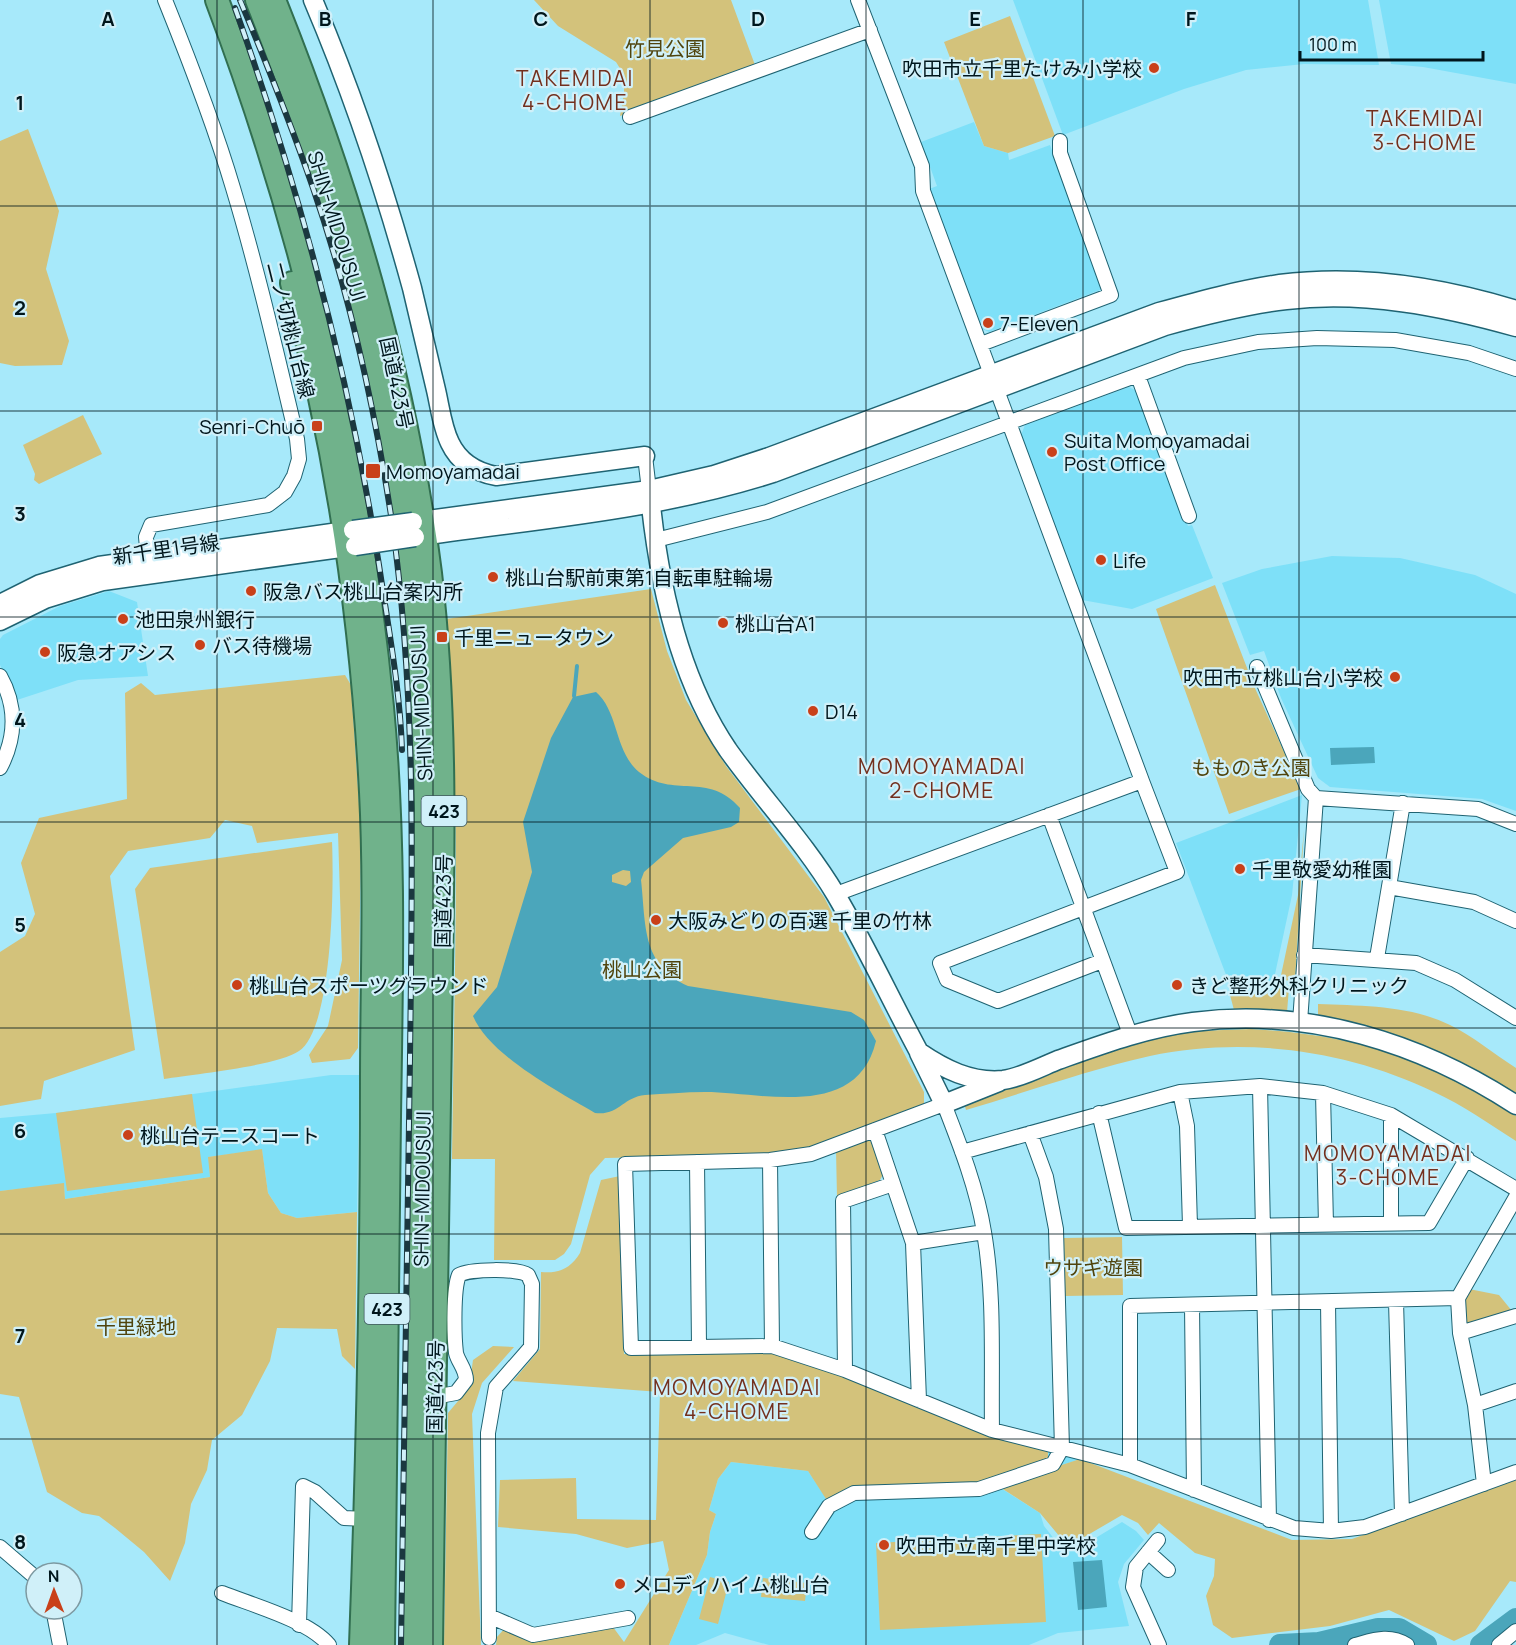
<svg xmlns="http://www.w3.org/2000/svg" width="1516" height="1645" font-family="Manrope,'Noto Sans JP',sans-serif">
	<style>
		.built { fill: #7ee0f8 }
		.green { fill: #d3c27b }
		.water { fill: #4ba6bb; fill-rule: evenodd }
		.lines { fill: none; stroke-linecap: round; stroke-linejoin: round }
		.stream { stroke: #4ba6bb; stroke-width: 4 }
		.river { stroke: #4ba6bb; stroke-width: 22 }
		.minor-casing { stroke: #1f6372; stroke-width: 16 }
		.tertiary-casing { stroke: #1f6372; stroke-width: 21 }
		.trunk-casing { stroke: #316f51; stroke-width: 26 }
		.minor { stroke: #fff; stroke-width: 14 }
		.tertiary { stroke: #fff; stroke-width: 18 }
		.trunk { stroke: #70b28b; stroke-width: 22 }
		.rail-casing { stroke: #1b3840; stroke-width: 6 }
		.rail { stroke: #d0f0f9; stroke-width: 4; stroke-dasharray: 11; stroke-linecap: butt }
		.tertiary-bridge-casing { stroke: #1f6372; stroke-width: 21; stroke-linecap: butt }
		.tertiary-bridge { stroke: #fff; stroke-width: 18 }
		.grid { fill: none; stroke: #00161c; stroke-width: 1.5; stroke-opacity: 0.55 }
		.poi-dot { fill: #c94019; stroke: #d0f0f9; stroke-width: 2 }
		.labels { text-anchor: middle; dominant-baseline: central; stroke-width: 4.5; stroke-linejoin: round; paint-order: stroke }
		.shield { fill: #d0f0f9; stroke: #3e575e; stroke-width: 1.5 }
		.shield-label { font-size: 18px; font-weight: bold; fill: #00161c }
		.park-label { font-size: 20px; fill: #50440d; stroke: #d0f0f9 }
		.poi-label { font-size: 20px; fill: #00161c; stroke: #d0f0f9; text-anchor: start }
		.street-label { font-size: 20px; fill: #00161c; stroke: #d0f0f9 }
		.neighbourhood-label { font-size: 21px; letter-spacing: 1.5px; fill: #73301e; stroke: #d0f0f9 }
		.grid-label { font-size: 20px; text-anchor: middle; font-weight: bold; fill: #00161c; stroke: #d0f0f9; stroke-width: 4.5; stroke-linejoin: round; paint-order: stroke }
	</style>
	<rect width="100%" height="100%" fill="#a7e9fa"/>
	<path class="built" d="M1013,0H1368L1379,65L1304,64L1246,70L1184,89L1063,135Z
		M1379,0H1516V84L1423,67L1391,64Z
		M974,122L984,146L1008,153L1009,160L1050,145L1101,283L1100,290L989,332L980,328L929,189L937,186L921,142Z
		M1129,387L1137,391L1188,526L1192,525L1213,578L1132,609L1082,600L1021,435L1025,425Z
		M1332,556L1400,558L1475,575L1516,594V811L1482,799L1330,787L1318,778L1281,698L1264,651L1250,655L1222,583L1262,569Z
		M109,591L137,602L148,676L78,680L17,700L0,665V639L3,635L60,606Z
		M1302,795L1292,895L1272,988H1231L1176,843Z
		M331,1075H359L357,1212L297,1218L281,1213L268,1193L262,1150L209,1157L210,1177L65,1199L64,1184L0,1191V1118L56,1113Z
		M1048,1451L1080,1459L999,1487L1040,1513L1044,1526L1062,1549L1074,1551L1122,1522L1136,1531L1144,1540L1124,1564L1118,1582L1129,1626L1058,1633L1029,1645H769L725,1633L696,1645H669L707,1555L710,1532L716,1514L709,1510L718,1479L731,1462L808,1471L826,1498L845,1490L977,1485Z"/>
	<path class="green" d="M534,0H731L755,65L620,116L624,93V75L616,62L558,26Z
		M1010,16L1055,136L1008,153L984,146L944,42Z
		M28,129L59,211L46,269L69,341L62,365L15,366L0,363V141Z
		M83,415L102,454L39,484L34,480L35,474L23,445Z
		M1215,585L1254,686L1301,789L1229,814L1156,609Z
		M651,589L667,651L686,700L726,766L824,897L924,1092V1106L805,1149L766,1155L605,1158L590,1175L571,1244L564,1254L555,1260H494L495,1159H452C454,979 462,798 446,619Z
		M345,675L351,685L361,834L358,1048L350,1059L312,1063L309,1055L328,1026L342,960L338,833L257,843L252,826L225,820L210,838L128,851L110,876L135,1050L44,1081L41,1099L0,1106V952L25,936L35,914L21,863L39,818L127,799L125,693L141,683L155,695Z
		M1304,830L1295,981L1280,980L1298,895Z
		M332,842C334,882 333,1029 299,1051C278,1066 194,1074 164,1079L135,889L150,868Z
		M1278,988H1289L1287,1012L1234,1010L1230,995L1277,993Z
		M1318,1004C1363,1006 1409,1005 1450,1025C1473,1036 1494,1054 1516,1068V1096C1448,1052 1397,1033 1318,1016Z
		M1251,1029C1358,1035 1427,1058 1516,1116V1141C1489,1124 1463,1105 1434,1092C1347,1050 1245,1036 1150,1056C1088,1070 1027,1092 966,1110L964,1103L1132,1042L1196,1031Z
		M192,1094L203,1173L67,1191L56,1113Z
		M864,1139L872,1142L883,1174L880,1180L837,1197L836,1150Z
		M262,1149L268,1193L281,1213L297,1218L357,1212L355,1369L342,1356L337,1329L277,1328L270,1361L242,1415L212,1440L207,1470L191,1504L185,1543L170,1581L144,1552L115,1528L99,1516L82,1513L47,1492L19,1397L0,1394V1191L64,1183L65,1199L210,1177L208,1157Z
		M620,1176L624,1354L741,1351L779,1354L817,1366L983,1433L1048,1451V1462L977,1485L845,1490L835,1499H826L808,1471L731,1462L718,1479L709,1510L716,1514L710,1532L707,1555L669,1645H496L497,1637L505,1628L535,1641L613,1627L624,1642L669,1570L663,1541L627,1548L576,1534L498,1527L500,1480L576,1478L577,1519L656,1520L660,1392L513,1381L540,1349L541,1272C559,1274 571,1268 580,1253L601,1180Z
		M1122,1237L1123,1295L1065,1296L1064,1238Z
		M1469,1289L1499,1295L1512,1311L1470,1325L1465,1323L1464,1307Z
		M493,1346L514,1347L482,1383L472,1414L481,1645H444L448,1413L469,1388L473,1360Z
		M1080,1459L1292,1540L1352,1539L1516,1480V1582L1510,1581L1475,1631L1454,1641L1389,1610L1330,1626L1232,1638L1213,1625L1206,1596L1214,1576L1215,1559L1195,1553L1159,1523L1148,1535L1138,1523L1122,1515L1074,1543H1065L1040,1513L998,1486Z
		M1041,1534L1046,1622L880,1630L876,1543Z
		M710,1577L729,1582L718,1624L699,1619Z
		M763,1578L807,1583L805,1601L761,1597Z"/>
	<path class="water" d="M596,692C619,712 614,751 639,772C673,799 708,771 740,808L739,822L731,827L683,838L644,872L641,880C646,924 641,965 688,986L851,1012L864,1020L876,1041C857,1121 762,1092 705,1092C685,1092 664,1094 645,1095C623,1097 619,1116 595,1113C559,1092 489,1055 473,1016L497,987L532,872L523,822L551,738L573,697ZM623,870L630,871L631,882L626,886L612,882V875Z
		M1374,747L1375,763L1331,765L1330,748Z
		M1102,1560L1107,1607L1078,1610L1073,1562Z"/>
	<g class="lines">
		<path class="stream" d="M574,696L577,666"/>
		<path class="river" d="M1280,1645L1319,1643L1378,1629H1399L1426,1645
			M1481,1645L1516,1619"/>
		<defs>
			<path id="minor" d="M630,117L870,30
				M981,344L1111,295L1060,153V141
				M1138,376L1189,516
				M645,456L650,499
				M656,540L767,512L1184,358L1258,342L1317,338L1395,340L1469,353L1516,369
				M149,568L146,537L151,525L268,505L285,492L294,476L299,459L297,439C277,355 258,271 233,188C214,124 190,62 165,0
				M1257,667L1308,789L1316,798L1300,1022
				M0,676C17,706 16,738 0,768
				M1316,798L1478,809L1516,824
				M1049,815L1130,1034
				M1389,887L1474,902L1516,921
				M836,894L1142,781L923,191L922,166L858,0
				M1304,955L1416,963L1455,980L1516,1018
				M1377,958L1403,803
				M1102,961L998,1001L947,980L940,963L1177,872L1142,781
				M1260,1086L1269,1520
				M1180,1092L1187,1126L1190,1226
				M1323,1093L1326,1225
				M1099,1113L1126,1228L1429,1223L1467,1158
				M875,1130L913,1243L919,1400
				M962,1152L1180,1092L1260,1086L1323,1093L1391,1115L1516,1189
				M770,1160L772,1346
				M697,1162L699,1345
				M1391,1224V1115
				M913,1243L984,1232
				M1458,1298L1516,1197
				M1396,1301L1402,1514
				M1328,1302L1331,1531
				M1192,1305L1194,1490
				M1460,1333L1516,1316
				M845,1370L843,1201L893,1184
				M434,1397L456,1393L466,1380C466,1369 458,1362 456,1353C454,1336 453,1289 459,1275C469,1269 519,1268 528,1275L532,1284L531,1347L496,1387L488,1433L489,1638
				M1475,1405L1516,1391
				M992,1430C991,1364 995,1296 984,1232C977,1188 960,1145 944,1104L811,1154L770,1160L625,1164L631,1348L772,1346L845,1370L992,1430L1130,1465L1294,1528L1331,1531L1365,1527L1516,1472
				M1130,1465V1306L1458,1298L1460,1333L1475,1405L1484,1484
				M812,1532L829,1506L854,1493L979,1489L1053,1464L1062,1448L1056,1229L1046,1177L1030,1133
				M1158,1540L1136,1567L1133,1587L1159,1645
				M0,1547L36,1578
				M1148,1552L1168,1570
				M222,1593C252,1605 308,1620 329,1645
				M53,1609L60,1645
				M489,1616L533,1635L628,1618
				M299,1625L303,1486L315,1492L344,1518L366,1519
				M1355,1645C1374,1640 1389,1634 1407,1645
				M1499,1645L1516,1631"/>
			<path id="tertiary" d="M313,0C353,94 385,190 412,288C420,322 428,356 436,390C440,407 442,427 450,443C459,462 475,472 496,476L645,456
				M651,506C660,588 681,681 728,750C763,799 805,843 836,895C866,946 891,1000 919,1052C944,1069 971,1083 1003,1080C1020,1078 1041,1067 1058,1060C1103,1044 1146,1028 1193,1022C1308,1007 1421,1043 1516,1105
				M413,522L649,490L714,475L769,457L1159,312C1199,301 1239,290 1280,284C1359,274 1441,287 1516,310
				M415,537C538,519 654,511 773,473L1165,326C1205,315 1245,305 1286,300C1364,291 1442,306 1516,327
				M0,604L40,584L99,566L353,530
				M0,621L45,599L103,581L355,546
				M919,1053L944,1104L999,1082"/>
			<path id="trunk" d="M217,0C303,228 359,464 382,707C395,843 391,981 389,1117C387,1293 385,1469 383,1645
				M257,0C299,107 339,215 367,327C407,485 423,647 426,809L414,1645
				M274,0C348,185 405,374 430,573C448,726 442,879 440,1033C436,1237 434,1441 431,1645
				M292,283C337,447 362,621 371,792C376,888 372,985 372,1081C372,1269 368,1457 361,1645"/>
		</defs>
		<use href="#minor" class="minor-casing"/>
		<use href="#tertiary" class="tertiary-casing"/>
		<use href="#trunk" class="trunk-casing"/>
		<use href="#minor" class="minor"/>
		<use href="#tertiary" class="tertiary"/>
		<use href="#trunk" class="trunk"/>
		<defs>
			<path id="rail" d="M240,0C266,62 291,124 313,188C350,296 375,409 392,522C417,699 412,880 410,1058C407,1254 404,1449 401,1645
				M235,8C300,190 349,374 379,565C388,626 400,688 402,750"/>
		</defs>
		<use href="#rail" class="rail-casing"/>
		<use href="#rail" class="rail"/>
		<defs>
			<path id="tertiary-bridge" d="M353,530L413,522
				M355,546L415,537"/>
		</defs>
		<use href="#tertiary-bridge" class="tertiary-bridge-casing"/>
		<use href="#tertiary-bridge" class="tertiary-bridge"/>
	</g>
	<path class="grid" d="M217,0V1645M433,0V1645M650,0V1645M866,0V1645M1083,0V1645M1299,0V1645M0,206H1516M0,411H1516M0,617H1516M0,822H1516M0,1028H1516M0,1234H1516M0,1439H1516"/>
	<g class="poi-dot">
		<circle cx="1154" cy="68" r="6"/>
		<circle cx="988" cy="323" r="6"/>
		<rect x="311" y="420" width="12" height="12" rx="3"/>
		<circle cx="1052" cy="452" r="6"/>
		<rect x="365" y="463" width="16" height="16" rx="3"/>
		<circle cx="1101" cy="560" r="6"/>
		<circle cx="493" cy="577" r="6"/>
		<circle cx="251" cy="591" r="6"/>
		<circle cx="123" cy="619" r="6"/>
		<circle cx="723" cy="623" r="6"/>
		<rect x="436" y="631" width="12" height="12" rx="3"/>
		<circle cx="200" cy="645" r="6"/>
		<circle cx="45" cy="652" r="6"/>
		<circle cx="1395" cy="677" r="6"/>
		<circle cx="813" cy="711" r="6"/>
		<circle cx="1240" cy="869" r="6"/>
		<circle cx="656" cy="920" r="6"/>
		<circle cx="237" cy="985" r="6"/>
		<circle cx="1177" cy="985" r="6"/>
		<circle cx="128" cy="1135" r="6"/>
		<circle cx="884" cy="1545" r="6"/>
		<circle cx="620" cy="1584" r="6"/>
	</g>
	<g class="labels">
		<g class="shield">
			<rect x="421.5" y="796" width="45" height="30" rx="4.5"/>
			<rect x="364.5" y="1294" width="45" height="30" rx="4.5"/>
		</g>
		<g class="shield-label">
			<text x="444" y="811">423</text>
			<text x="387" y="1309">423</text>
		</g>
		<g class="park-label">
			<text x="665" y="48">竹見公園</text>
			<text x="1251" y="767">もものき公園</text>
			<text x="642" y="969">桃山公園</text>
			<text x="1093" y="1267">ウサギ遊園</text>
			<text x="136" y="1326">千里緑地</text>
		</g>
		<g class="poi-label">
			<text x="1142" y="68" text-anchor="end">吹田市立千里たけみ小学校</text>
			<text x="1000" y="323">7-Eleven</text>
			<text x="305" y="426" text-anchor="end">Senri-Chuō</text>
			<text x="1064" y="440">Suita Momoyamadai<tspan x="1064" dy="23">Post Office</tspan></text>
			<text x="386" y="471">Momoyamadai</text>
			<text x="1113" y="560">Life</text>
			<text x="505" y="577">桃山台駅前東第1自転車駐輪場</text>
			<text x="263" y="591">阪急バス桃山台案内所</text>
			<text x="135" y="619">池田泉州銀行</text>
			<text x="735" y="623">桃山台A1</text>
			<text x="454" y="637">千里ニュータウン</text>
			<text x="212" y="645">バス待機場</text>
			<text x="57" y="652">阪急オアシス</text>
			<text x="1383" y="677" text-anchor="end">吹田市立桃山台小学校</text>
			<text x="825" y="711">D14</text>
			<text x="1252" y="869">千里敬愛幼稚園</text>
			<text x="668" y="920">大阪みどりの百選 千里の竹林</text>
			<text x="249" y="985">桃山台スポーツグラウンド</text>
			<text x="1189" y="985">きど整形外科クリニック</text>
			<text x="140" y="1135">桃山台テニスコート</text>
			<text x="896" y="1545">吹田市立南千里中学校</text>
			<text x="632" y="1584">メロディハイム桃山台</text>
		</g>
		<g class="street-label">
			<text transform="translate(337 226) rotate(73)">SHIN-MIDOUSUJI</text>
			<text transform="translate(291 330) rotate(76)">二ノ切桃山台線</text>
			<text transform="translate(397 383) rotate(78)">国道423号</text>
			<text transform="translate(166 549) rotate(-8)">新千里1号線</text>
			<text transform="translate(421 703) rotate(-93)">SHIN-MIDOUSUJI</text>
			<text transform="translate(443 901) rotate(-89)">国道423号</text>
			<text transform="translate(422 1189) rotate(-89)">SHIN-MIDOUSUJI</text>
			<text transform="translate(435 1387) rotate(-89)">国道423号</text>
		</g>
		<g class="neighbourhood-label">
			<text x="575" y="78">TAKEMIDAI<tspan x="575" dy="24">4-CHOME</tspan></text>
			<text x="1425" y="118">TAKEMIDAI<tspan x="1425" dy="24">3-CHOME</tspan></text>
			<text x="942" y="766">MOMOYAMADAI<tspan x="942" dy="24">2-CHOME</tspan></text>
			<text x="1388" y="1153">MOMOYAMADAI<tspan x="1388" dy="24">3-CHOME</tspan></text>
			<text x="737" y="1387">MOMOYAMADAI<tspan x="737" dy="24">4-CHOME</tspan></text>
		</g>
	</g>
	<g class="grid-label">
		<text x="108" y="26">A</text>
		<text x="325" y="26">B</text>
		<text x="541" y="26">C</text>
		<text x="758" y="26">D</text>
		<text x="975" y="26">E</text>
		<text x="1191" y="26">F</text>
		<text x="20" y="110">1</text>
		<text x="20" y="315">2</text>
		<text x="20" y="521">3</text>
		<text x="20" y="727">4</text>
		<text x="20" y="932">5</text>
		<text x="20" y="1138">6</text>
		<text x="20" y="1343">7</text>
		<text x="20" y="1549">8</text>
	</g>
	<g transform="translate(54 1591) rotate(359)"><circle r="28" fill="#d0f0f9" stroke="#7d99a1" stroke-width="1.5"/>
	<path d="M0-4.5L10 22L0 15L-10 22Z" fill="#c94019"/>
	<text y="-9" font-size="16" font-weight="bold" text-anchor="middle" fill="#00161c">N</text>
	</g>
	<path d="M1300 51v9h183v-9" fill="none" stroke="#00161c" stroke-width="3"/>
	<text x="1309" y="51" font-size="18" fill="#00161c" stroke="#d0f0f9" stroke-width="4.5" paint-order="stroke">100 m</text>
</svg>
